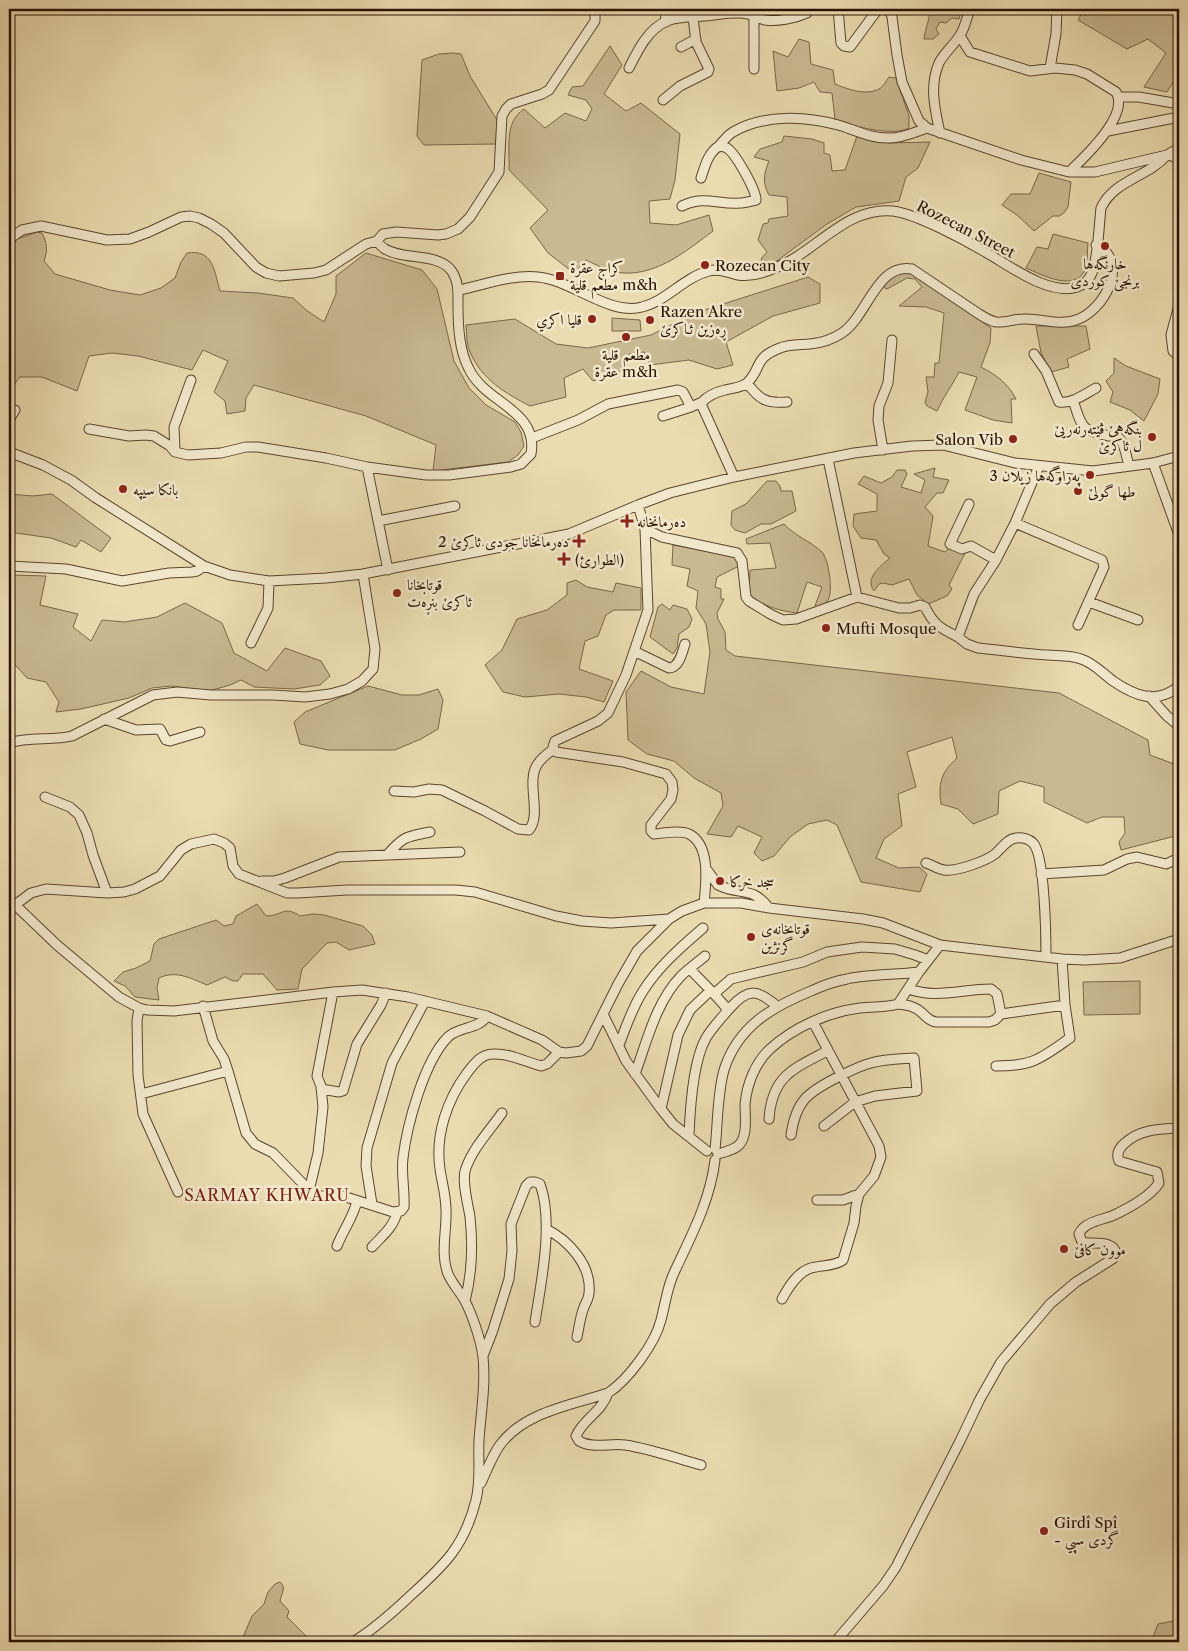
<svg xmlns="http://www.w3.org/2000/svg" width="1188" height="1651" font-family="'Libre Caslon Text',Amiri,serif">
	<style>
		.green { fill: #c9b992; stroke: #7a6549 }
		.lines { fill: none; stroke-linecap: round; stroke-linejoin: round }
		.minor-casing { stroke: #5a442c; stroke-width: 11 }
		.minor { stroke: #f1e8cc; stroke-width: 9 }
		.poi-dot { fill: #8f2418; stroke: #f1e8cc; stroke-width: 2 }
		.labels { text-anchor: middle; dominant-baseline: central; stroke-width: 5; stroke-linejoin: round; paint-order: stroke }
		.street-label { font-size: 15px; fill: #2a1100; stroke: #f1e8cc }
		.poi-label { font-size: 15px; fill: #2a1100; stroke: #f1e8cc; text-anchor: start }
		.neighbourhood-label { font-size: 16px; letter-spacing: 1px; fill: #7a1f14; stroke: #f1e8cc }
	</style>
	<rect width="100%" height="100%" fill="#eadcb0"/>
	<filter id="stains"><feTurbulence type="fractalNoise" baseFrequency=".004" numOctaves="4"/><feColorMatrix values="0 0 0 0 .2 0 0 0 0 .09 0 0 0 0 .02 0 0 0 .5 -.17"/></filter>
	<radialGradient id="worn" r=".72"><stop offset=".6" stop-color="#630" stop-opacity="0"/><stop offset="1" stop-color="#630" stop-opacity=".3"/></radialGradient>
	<path class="green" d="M930,9H962L959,19L952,18L946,23L940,22L936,29L939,34L933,39H924C925,29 930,19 930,9Z
		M1084,9H1179V73L1167,92L1144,87L1166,53L1148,39L1127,49L1078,20Z
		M799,39L809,42L811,64L833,70L835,84C847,89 866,96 879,89C883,87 886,81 889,77L896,78L909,116V128C893,137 851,126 835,119L832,93L820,92L814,82L799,88L777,91L773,51L788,57Z
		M610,46L622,65L604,94L626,111L641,103L680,134L675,180L670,199L649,201L650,223L676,225L709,215L713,231C685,252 653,279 615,272C605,270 595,264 586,260L574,273L548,253L530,228L548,210L509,170C510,148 504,122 524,109L545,128L565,113L586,121L592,109L586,100L568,95L572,87L583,86Z
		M453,53L461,54L470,76L497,120L496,144L424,145L417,136L422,60L439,54Z
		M784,136L812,139L824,143V153L830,155L832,171L845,170L857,136L889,143L930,142L918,168L906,177L899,201L856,207L827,224L774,263L764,264L761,259L767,252L758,240L763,224L768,223L769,219L788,216L787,197L769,195C762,183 764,173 769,161L754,157L760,149L782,142Z
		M1039,173L1071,182L1068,207L1064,213L1059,216H1053L1034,231L1017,215L1002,205L1011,194H1030Z
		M37,232L42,233C47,243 48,250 44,261L55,274L110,290L140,295L161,288L175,278L181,262L187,253C213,249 214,270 220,291L258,293L293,298L306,310L324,322L336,294V276L366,253L422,270L437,289L454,361L469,388L486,405L515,422L521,432L524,446L518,455L508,462L433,471L436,445L366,416L254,385L246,398L245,411L227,414L225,401L214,392L228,361L203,350L192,370L138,356L112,353L89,356L77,391L42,377H20L9,391V245L17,239Z
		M1053,234L1088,243C1087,250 1088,259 1086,267C1078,294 1042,275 1026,268L1037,247L1048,249Z
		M902,271L910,272L991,328L990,343L981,367C996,375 1008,383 1016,399H1011L1012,423L993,420L965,410L977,377L959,372C952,386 943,397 937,411L927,406L925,402L928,392L926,377H934L935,363H939L944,313L926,307L899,306L922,287L915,279L907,278L887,289L881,286L891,276Z
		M808,277L820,284V303L773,316L726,342L733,365L717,369L689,360L650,365L644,352L629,354L626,369L593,381L583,369L564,378L566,397L530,406C505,393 482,380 470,352C466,344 467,333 466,325L515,319L556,344L588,348L651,335L695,313Z
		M612,318L640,320L641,331H612Z
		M1036,326H1086L1090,349L1067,359L1069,367L1051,372L1041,353Z
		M1114,358L1126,366L1160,379L1158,394L1144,421L1130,410L1110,402L1113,392L1106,381L1114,373Z
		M935,468L933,477L949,480L943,493H937L925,507L933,516L928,546L945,552L949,548H955L965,553L949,585L952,589L947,596L928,604L917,595L909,579L892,585L883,583L879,584L874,591C864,578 881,566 890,558L884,554L876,540L861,538L853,526L854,514L877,511V494L858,484L864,476L881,483L892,477L897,470H905L907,474L901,487L921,493L925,480L914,474Z
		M767,481H776L780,486L781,491H792L796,511L771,524H761L745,533L735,530L731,525L732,511L746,504Z
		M9,494L33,496L52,494L111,538L101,552L81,540L76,547L51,538L9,532Z
		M784,524C795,536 810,541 822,552C829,560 834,593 827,602C825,604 820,607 817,609L815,606L822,587L807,582L797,613C779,611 763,606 749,595L750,570L776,568L770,543L747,544L746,539Z
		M673,545L734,556L739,566L717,577L715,587L721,589V599H724L717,613L718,619L725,632L726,650L735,656L1059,693L1148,740L1150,755L1174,764L1179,755V835L1121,850L1119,842L1125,833L1124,817H1102L1087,823L1044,802V787L1020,781L999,791L998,814L973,824L958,809L941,804C938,784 941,772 957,758L952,737L907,752L916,787L898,794L902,826L884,839L876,858L899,868L919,867L927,874L920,892L861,882L837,825L827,820L808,824L790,837L774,856L762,861L754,853L762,837L738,826L731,837L707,834L723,806L721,793L694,778L674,761L647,754L628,740L626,692L641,671L671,687L704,694L710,652L706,624L696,608L698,591L687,586L690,569L672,565Z
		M12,575L46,576L40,605L78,614L73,627L91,641L102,620L124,622L157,617L185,603L222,623L234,653L267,671L285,648L321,661L330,676L320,685L294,689L254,687L241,680L230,685L209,691L171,686L152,688L129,698L81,709L56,712L59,702L46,682L27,678L9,658V587L11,586Z
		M576,580L587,587L613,592L616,583L641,588V610H614L606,615L598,636L585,641L579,669L613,681L604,702L586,697L559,694L525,697L503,692L485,665L502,650L517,619L547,610L567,595V583Z
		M662,604L670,610L673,605L687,609L692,619L689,627L679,634L677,648L673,654L650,637L658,607Z
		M368,686L402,695H419L438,689L443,700L438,729L421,739L395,750H328L300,744L294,722L305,712Z
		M257,904L266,916C282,916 284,905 300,916L313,914L324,915L363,926L372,935L375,944L349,950L336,942L327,943L302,969L298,989L277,990L263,974H243L238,981H233L225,977L207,985C190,978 176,970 159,978L157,988L159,1000L135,997L125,986L114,981L123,972L136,968L150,961L154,944L159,939L216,920L224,926L233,924L236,916Z
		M1140,981V1014L1084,1015L1083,982Z
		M280,1582C287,1588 281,1594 280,1601L289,1611L287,1617L312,1642H241L252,1616L264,1604L268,1592L275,1584Z
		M1179,1620V1642H1151L1158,1624Z"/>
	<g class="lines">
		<defs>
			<path id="minor" d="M665,9L666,22
				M785,9L787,19
				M838,9L841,43L844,46L850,47L853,43L878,9
				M889,9L892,17L897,55L902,82L919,121L927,128L1021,160L1069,172H1095L1167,155L1179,148
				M754,15V69
				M960,36L970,52L1030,71L1055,68L1075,70L1087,74L1116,92C1130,115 1084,158 1069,172
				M681,47L696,39
				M629,68C638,50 648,29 667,21C679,16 693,17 705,16C719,15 734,11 748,14C754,15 759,19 765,20C778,22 796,18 807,13L809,9
				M1050,68L1056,34L1057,9
				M1119,97H1139L1179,104
				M663,100L680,86L708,72L709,69L696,42L693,17
				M1108,131L1174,118
				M940,133C935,110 929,86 939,63C944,53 952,47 958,38C965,30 966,19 970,9
				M1167,155L1179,158
				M701,178C705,166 708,153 719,146
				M682,206C704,195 719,205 740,203C745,203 751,201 756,200C756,190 736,154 727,148C725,147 722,147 719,146C723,141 728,135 733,132C764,114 805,116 838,125C855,130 872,139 890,138C903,138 915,132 927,128
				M9,239L22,230L41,226L107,240L130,239L149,232L181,217L190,216L199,218L211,224L224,233L256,267L266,273L279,276L314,273L326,270L366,244L377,241L383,234L396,232L438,235L446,234L458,229L470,217L499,172L502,116L506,109L511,104L542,94L549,90L595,21V9
				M459,290C483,285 514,274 538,277C572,280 609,316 642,307C667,301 684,277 709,271C720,268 728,273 738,275C750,277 764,273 775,268C815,253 846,206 893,211C917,214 965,240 987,253C1010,266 1049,296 1077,287C1083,285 1088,281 1091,275C1098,262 1099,224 1101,208C1114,180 1148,177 1167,155
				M1179,305L1171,335L1173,351L1179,356
				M1034,354L1046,371L1059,402C1072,404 1085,394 1096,388
				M747,383C759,399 766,404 787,402
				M1073,400C1082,427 1080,430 1109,436C1113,436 1118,436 1120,439C1125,445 1127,459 1129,466
				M663,416L691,407
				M9,420L15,410
				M89,429L129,436L146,435L154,436L170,446L175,452L188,455L221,453L246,447H258L326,458L367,467L426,475H449L511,467L521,464L531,454C539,410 485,403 469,369C459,350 458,326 458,305C458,292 459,280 450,269C436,253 403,260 385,249C382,247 379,244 377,241
				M532,438L578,420L608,404L678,390L683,392L691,407L702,402
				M883,450L878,420L879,406L888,383L892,340
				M9,452L43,465L71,480L96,498L204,566L230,575L269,581L326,578L363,574L569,534L638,505L670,493L734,477L854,453L912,446L943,445L1015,463L1093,471L1153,463L1179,456
				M175,452L174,427L191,380
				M828,459L857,597
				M1153,463L1179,535
				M367,467L388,570
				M734,477L702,406V402C708,396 716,392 725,390C732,388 741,388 747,383C762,369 753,358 780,348C790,344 799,345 810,344C821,343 833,339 842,333C867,317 877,262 912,269L979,314C984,317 990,321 996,322C1005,323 1014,319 1023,319C1041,318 1059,326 1076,320C1099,313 1125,274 1106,252C1104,249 1099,247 1096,245
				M969,504L950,544L962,549L971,546L996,560
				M638,505L645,529L648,610L626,675L608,713L598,721L555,741L553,747L556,752L623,762L666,774L672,782L673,790L671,799L651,825V831L654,834C664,833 680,830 689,834C711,845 706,884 704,903
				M378,521L455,506
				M1015,523L1102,560L1104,567L1078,625
				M645,529L662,537L737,553L742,561L746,597L749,601L772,615L783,620L796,619L857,597L899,608H910L920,605L925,607C934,625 940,628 958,637L974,594L996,560L1015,523L1039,466
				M9,566L66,569L122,581L169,573L192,572L197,571L204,566
				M1089,602L1138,620
				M958,637L967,644L978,648C1001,650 1024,654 1047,655C1059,656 1070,655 1081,659C1094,663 1102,673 1113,681C1135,696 1157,705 1179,686
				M251,643L268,608L269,581
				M634,651L669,668C679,668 682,653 685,644
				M1149,696L1167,716L1179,726
				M104,719L136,730L160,729L166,740L170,741L200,732
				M9,743C28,736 52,741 72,736L153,695L177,692L211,695H273L305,697L330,694L348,689L362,681L373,669L375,649L363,574
				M394,791L414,792L429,789L442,790L485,811L518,829L529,830C542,815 526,782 537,765C541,758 548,753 554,749
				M45,797L70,807L79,815L87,833L93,855L107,893
				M387,855C404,836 405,837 430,832
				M926,863C932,865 938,869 944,870C956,872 986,861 995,854C1001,849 1007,839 1016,838C1022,837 1029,839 1033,843C1045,855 1046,938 1046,956
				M707,870L718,885C740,896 751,885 769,908
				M1041,874L1104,870L1127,859L1137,857L1166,864L1179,858
				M262,881H274L285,878L339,857L460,852
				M9,899L57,945L119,997L139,1008L147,1010L174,1011L333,992L362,990L408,997L487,1016L542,1040L559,1052L566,1053L581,1051L587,1046L618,984L637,951L669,919L682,911L704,903H741L769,908L863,919L883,923L940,945L1062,959L1085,960L1120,958L1179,939
				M15,905L31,893L46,889L107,893L124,892L135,889L160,876L181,850L191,844L214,839L224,843L230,848L233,866L239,874L287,893H298L347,890H456L475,892L556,916L582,921L611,923L669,919
				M690,969C703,983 716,995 728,1010
				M909,989C935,999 963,989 991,989L997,994L1001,1014
				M715,993L731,979L803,962L827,952L862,947L895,949L915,955L928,960
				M898,1004C907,1005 915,1006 922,1013C927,1017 929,1021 936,1022H989L995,1020L1001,1014L1065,1005
				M203,1006L213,1041L224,1059L228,1071L246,1133L255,1144L273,1153L313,1194L319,1196H343L393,1212L401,1211L404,1207C405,1191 401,1174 403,1158C407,1125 424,1061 448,1037C459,1026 478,1030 487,1016
				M139,1008L137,1021L138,1075L143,1114L178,1192
				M603,1014L626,1061L661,1109L673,1124L707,1151
				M619,1045C626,1027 632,1008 643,991C658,967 681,947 703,928
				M996,1066C1033,1066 1040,1059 1070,1038L1065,1005L1062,959
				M635,1074C647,1041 656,1002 681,976C688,969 697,963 705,956
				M1179,1081V1087
				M321,1089L339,1092L343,1091L357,1044L381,1005L386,993
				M141,1094L228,1071
				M661,1109L678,1035L690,1010L710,991
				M769,1119C772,1076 793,1069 827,1051
				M791,1135C796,1101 807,1093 836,1078C848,1072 859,1066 871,1063C885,1059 900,1059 914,1058L917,1091L875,1096L855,1102L824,1126
				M689,1136C690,1109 693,1061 706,1038C712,1028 722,1017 730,1008C748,988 757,989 777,1006
				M715,1149C718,1123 717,1095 724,1070C738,1026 772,1007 811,991C822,986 835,981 847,979C869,974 895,975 919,972
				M718,1154C725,1152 734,1150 739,1145C748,1136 745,1116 745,1104C747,1084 755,1063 770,1049C794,1027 828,1012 860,1008C873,1006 885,1008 898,1004L919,972L940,945
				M309,1191L318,1153L323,1107L321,1086L317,1076L333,992
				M817,1200H843L859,1194
				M372,1204L366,1166L367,1148L392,1063L425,1001
				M546,1229C568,1240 592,1265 589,1293C589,1298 586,1302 584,1307C580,1317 579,1328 577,1337
				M337,1246C343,1230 353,1218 357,1201
				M372,1247C382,1236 394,1227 397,1212
				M782,1299C789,1286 800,1268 816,1267C825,1265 835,1266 843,1260L854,1223L856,1206L859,1194L874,1176L881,1157L879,1146L813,1022
				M465,1301C472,1274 473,1245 470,1217C468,1204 461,1179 466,1168C473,1148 490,1130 502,1113
				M483,1356L493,1330L509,1279L512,1251L511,1224L526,1186L530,1182H535L540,1184C554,1222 541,1283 535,1322
				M608,1393C601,1413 584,1418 576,1436L579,1441C592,1449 610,1443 625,1445C651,1449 676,1458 701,1465
				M481,1483C487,1470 492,1456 500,1445C524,1412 572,1405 608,1393C628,1380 655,1344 661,1320C665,1305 667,1289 673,1275C690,1238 710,1202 715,1160
				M353,1642C373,1630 391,1614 409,1597C443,1566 464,1548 476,1500C481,1480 478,1460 479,1440C481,1412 486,1384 483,1357C481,1340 472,1314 464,1299C459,1291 452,1283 448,1274C440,1253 447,1231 446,1210C446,1196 442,1183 440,1169C435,1135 447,1100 467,1073C474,1064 481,1054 493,1054C509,1053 526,1062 541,1066L547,1064L559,1052
				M835,1642L883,1586L896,1567L960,1441L980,1399L1001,1362L1050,1304L1076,1282L1114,1258L1116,1253C1112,1239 1093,1245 1082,1242L1079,1234C1084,1222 1101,1220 1112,1216C1127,1209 1150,1197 1159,1183L1157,1172L1119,1161C1116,1154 1119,1148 1125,1143C1140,1129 1160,1129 1179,1128"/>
		</defs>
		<use href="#minor" class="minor-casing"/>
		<use href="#minor" class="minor"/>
	</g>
	<g class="poi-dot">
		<circle cx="1105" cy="246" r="5"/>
		<circle cx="705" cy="265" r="5"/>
		<rect x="555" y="271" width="10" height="10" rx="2.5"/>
		<circle cx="592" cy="319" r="5"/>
		<circle cx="650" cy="320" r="5"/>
		<circle cx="626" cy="337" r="5"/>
		<circle cx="1152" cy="437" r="5"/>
		<circle cx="1013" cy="439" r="5"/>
		<circle cx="1090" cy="475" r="5"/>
		<circle cx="123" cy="489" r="5"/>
		<circle cx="1078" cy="491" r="5"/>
		<path d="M624.5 513.5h5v5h5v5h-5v5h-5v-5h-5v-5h5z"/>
		<path d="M576.5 533.5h5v5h5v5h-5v5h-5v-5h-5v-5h5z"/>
		<path d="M561.5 551.5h5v5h5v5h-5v5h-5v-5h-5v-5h5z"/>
		<circle cx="397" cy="593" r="5"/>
		<circle cx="826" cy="628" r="5"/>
		<circle cx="720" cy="881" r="5"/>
		<circle cx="751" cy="937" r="5"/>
		<circle cx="1064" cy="1249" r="5"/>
		<circle cx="1044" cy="1531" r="5"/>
	</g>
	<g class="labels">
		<g class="street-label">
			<text transform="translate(966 229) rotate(27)">Rozecan Street</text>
		</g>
		<g class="poi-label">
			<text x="1105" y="263" text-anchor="middle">خارنگەها<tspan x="1105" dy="17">برنجێ کوردی</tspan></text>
			<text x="715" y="265">Rozecan City</text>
			<text x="570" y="267">كراج عقرة<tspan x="570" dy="17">مطعم قلية m&amp;h</tspan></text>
			<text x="660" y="311">Razen Akre<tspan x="660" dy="17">ڕەزین ئـاکرێ</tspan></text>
			<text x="582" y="319" text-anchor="end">قليا اكري</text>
			<text x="626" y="354" text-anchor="middle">مطعم قلية<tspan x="626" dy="17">عقرة m&amp;h</tspan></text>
			<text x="1142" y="428" text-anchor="end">بنگەهێ ڤێتەرنەریێ<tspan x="1142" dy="17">ل ئاکرێ</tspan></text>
			<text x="1003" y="439" text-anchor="end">Salon Vib</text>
			<text x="1080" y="475" text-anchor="end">پەراوگەها زیلان 3</text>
			<text x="133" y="489">بانکا سیپە</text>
			<text x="1088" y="491">طها گولێ</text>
			<text x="637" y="521">دەرمانخانە</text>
			<text x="569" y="541" text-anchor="end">دەرمانخانا جودی ئاکرێ 2</text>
			<text x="575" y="559">(الطوارئ)</text>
			<text x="407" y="584">قوتابخانا<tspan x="407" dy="17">ئاکرێ بنڕەت</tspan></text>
			<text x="836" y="628">Mufti Mosque</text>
			<text x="730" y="881">سجد خركا</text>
			<text x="761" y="928">قوتابخانەی<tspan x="761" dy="17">گرنژین</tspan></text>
			<text x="1074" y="1249">موون کافێ</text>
			<text x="1054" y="1522">Girdî Spî<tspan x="1054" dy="17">- گردی سپي</tspan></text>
		</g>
		<g class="neighbourhood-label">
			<text x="267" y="1195">SARMAY KHWARU</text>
		</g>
	</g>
	<rect width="1188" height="1651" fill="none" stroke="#eadcb0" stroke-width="30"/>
	<rect x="10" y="10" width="1168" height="1631" fill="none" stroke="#2a1100" stroke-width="2.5"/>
	<rect x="15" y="15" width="1158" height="1621" fill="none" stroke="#2a1100"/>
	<rect width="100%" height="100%" filter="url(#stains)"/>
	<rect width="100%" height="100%" fill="url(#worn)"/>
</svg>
